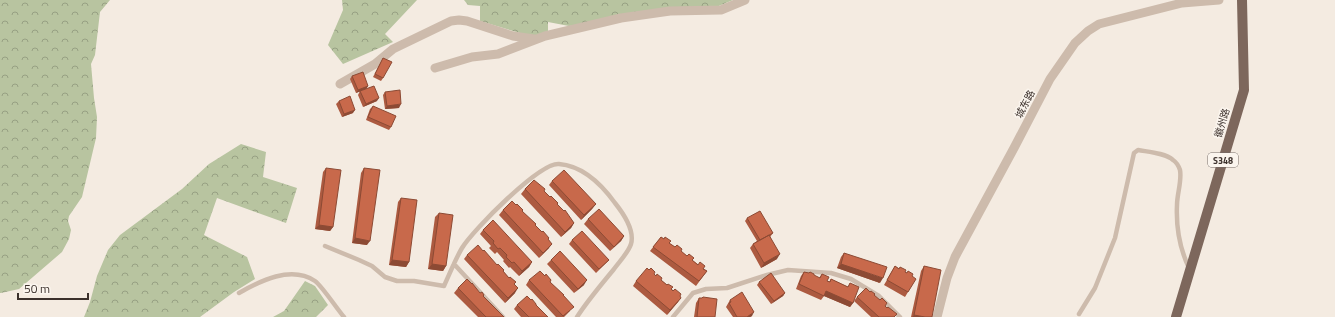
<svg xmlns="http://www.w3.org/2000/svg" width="1335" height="317" font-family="'Titillium Web','Noto Sans SC',sans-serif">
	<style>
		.forest { fill: url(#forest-crowns) }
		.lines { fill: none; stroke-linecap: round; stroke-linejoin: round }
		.service { stroke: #cdbbac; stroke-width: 4.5 }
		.minor { stroke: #cdbbac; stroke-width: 9 }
		.primary { stroke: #7d675c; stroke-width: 10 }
		.wall { fill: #ac5a40 }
		.shaded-wall { fill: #8c4a34 }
		.building { fill: #c8694b; stroke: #8c4a34 }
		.labels { text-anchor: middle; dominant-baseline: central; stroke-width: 3; stroke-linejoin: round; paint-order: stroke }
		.shield { fill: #fbf5ee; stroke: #756b66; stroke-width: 1 }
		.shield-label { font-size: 9px; font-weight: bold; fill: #3b302b }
		.street-label { font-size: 10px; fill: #3b302b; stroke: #fbf5ee }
	</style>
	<defs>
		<pattern id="forest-crowns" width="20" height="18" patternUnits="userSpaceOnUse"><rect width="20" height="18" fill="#b8c4a0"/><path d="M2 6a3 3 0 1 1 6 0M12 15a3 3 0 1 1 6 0" fill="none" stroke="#97a083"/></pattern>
	</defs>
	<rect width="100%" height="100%" fill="#f4ebe1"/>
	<path class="forest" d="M0,0H110L100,12L95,55L91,64L94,98L97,117L96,138L82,197L69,216L68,221L71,230L69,239L62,252L19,289L1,293H0Z
		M342,0H417L385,34L393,42L343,64L328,45L343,10Z
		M464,0H733L714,8L569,26L548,22V32L533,37L480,21V6L468,5Z
		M241,144L266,152L263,177L297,188L286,223L217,198L204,235L247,257L255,279L234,292L200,317H84L90,302L97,276L108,250L120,235L182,189L209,164Z
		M305,281L315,286L328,305L316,317H273L284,311Z"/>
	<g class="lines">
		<path class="service" d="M325,246L359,260L372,266L385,277L397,281H414L444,286C450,273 455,260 462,248C473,230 540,162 559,164C583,166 602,185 615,203C623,213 635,230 631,244C628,253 619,262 614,269C601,285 588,300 577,317
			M454,264L503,317
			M239,293C260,281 291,265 315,281C322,286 337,309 344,317
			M1079,314L1095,288L1115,238L1134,153L1138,150C1149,152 1165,153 1173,160C1176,162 1179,167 1180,170C1182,181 1177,194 1177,205C1176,226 1180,249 1189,268
			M673,317L693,293L706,289L727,288L767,275L788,270L831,273L851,279L879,296L900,317"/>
		<path class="minor" d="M435,68L472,57L498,54L545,36L621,18L670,11L721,10L745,0
			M340,84L375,64L393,49L451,21L459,20L467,21L513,36L534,39
			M937,317L947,278L955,257L1014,148L1050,79L1075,43L1088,31L1099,24L1182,3L1219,0"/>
		<path class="primary" d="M1176,317L1244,90L1242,0"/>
	</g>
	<path class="wall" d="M383,58V78L381,81L373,77Z
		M352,76L368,86L366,89L356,93L350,79Z
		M360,91L377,101L363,107L358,95Z
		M385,92L399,108L385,109L383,95Z
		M339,101L353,113L342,117L336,104Z
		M373,106L391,127L389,130L366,120L370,109Z
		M326,168L333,227L330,231L315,229L323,172Z
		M364,168L367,245L352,243L361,173Z
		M552,181L596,204L592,209L581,220L549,185Z
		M525,189L544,191L574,223L571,228L561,237L521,194Z
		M401,198L409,262L406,267L389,265L398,202Z
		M503,210L522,212L548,239L549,248L539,258L499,215Z
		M439,213L446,266L443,271L428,269L435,217Z
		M747,218L773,233L770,237L777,259L761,268L750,248L753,244L757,241L745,221Z
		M588,219L624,236L621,241L610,251L584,224Z
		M483,230L532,262L529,267L519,276L510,267L509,268L503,261L504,260L497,252L495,254L489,248L491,246L480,234Z
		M661,237L707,271L696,286L650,251Z
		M572,240L609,260L596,273L569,244Z
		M844,253L880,283L837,268L841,257Z
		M467,255L497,265L509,278L516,282L514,284L515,293L505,303L464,259Z
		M551,260L584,285L574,293L547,264Z
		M895,266L912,276L908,292L905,297L884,285Z
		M924,266L932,317H911L921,271Z
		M804,272L819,278L822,274L827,281L829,282L831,279L848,287L850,283L853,303L850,307L824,296L821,300L796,289L801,276Z
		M654,274L680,296L678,302L667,315L633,286L636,281Z
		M545,276L551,280L550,282L563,296L570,311L564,317H556L526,285L529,280Z
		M759,282L785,293L783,296L771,304L757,285Z
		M458,288L480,293L504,317H478L454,293Z
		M874,295L885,306L895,317H871L854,301L857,297Z
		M703,297L715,317H694L696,303L699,298H702Z
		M730,300L752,316L750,317H733L726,307Z
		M517,305H536L548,317H521L514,309Z"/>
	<path class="shaded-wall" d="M368,86L366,89L356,93L358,90Z
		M379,98L377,101L363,107L366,104Z
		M401,104L399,108L385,109L387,106Z
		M355,110L353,113L342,117L344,114Z
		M596,204L592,209L581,220L584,215Z
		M574,223L571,228L561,237L565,232Z
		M319,225L333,227L330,231L315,229Z
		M624,236L621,241L610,251L614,247Z
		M355,238L370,241L367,245L352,243Z
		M552,244L549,248L539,258L543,253Z
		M780,254L777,259L761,268L764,263Z
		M392,260L409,262L406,267L389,265Z
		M532,262L529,267L519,276L522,271Z
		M432,264L446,266L443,271L428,269Z
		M841,264L883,278L880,283L837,268Z
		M587,280L584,285L574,293Z
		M518,288L515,293L505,303L508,298Z
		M826,291L853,303L850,307L824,296Z
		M785,293L783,296L771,304L774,301Z
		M681,298L678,302L667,315L670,310Z
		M754,312L752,316L750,317H747Z
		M914,315L925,317H912Z"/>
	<path class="building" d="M383,58L392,62L383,78L375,74Z
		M363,72L368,86L358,90L352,76Z
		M374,86L379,98L366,104L360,91Z
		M400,90L401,104L387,106L385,92Z
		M350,96L355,110L344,114L339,101Z
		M373,106L396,116L391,127L368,117Z
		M326,168L341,170L333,227L319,225Z
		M364,168L380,170L370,241L355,238Z
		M564,170L596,204L584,215L552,181Z
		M534,180L545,189L544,191L550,197L551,196L558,203L557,204L564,211L565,210L574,223L565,232L525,189Z
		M401,198L417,200L409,262L392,260Z
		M512,201L516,205L517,204L523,210L522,211L536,224L535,225L542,232L543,231L549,238L548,239L552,244L543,253L503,210Z
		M599,209L624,236L614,247L588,219Z
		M760,211L773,233L760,240L747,218Z
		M439,213L453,215L446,266L432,264Z
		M493,220L532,262L522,271L514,262L512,263L506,257L507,255L500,248L498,249L493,243L494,241L483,230Z
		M582,231L609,260L599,269L572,240Z
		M769,235L780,254L764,263L753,244Z
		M661,237L664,239L665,237L671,241L669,243L675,247L677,245L682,249L681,251L687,256L689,254L694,258L692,260L698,265L700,262L705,266L703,269L707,271L699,281L653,247Z
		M478,245L483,251L484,250L497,265L498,264L504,270L503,271L509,278L510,277L516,282L514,284L518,288L508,298L467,255Z
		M560,251L587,280L578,289L551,260Z
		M844,253L887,267L883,278L841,264Z
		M895,266L899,269L900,267L906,270L905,272L907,273L908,271L913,274L912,276L916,279L908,292L887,280Z
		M924,266L941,270L932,317H925L914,315Z
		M647,268L649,270L651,268L655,272L654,274L656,276L657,274L662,278L661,280L667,285L668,284L673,287L671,289L673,291L675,289L681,294L680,296L681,298L670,310L636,281Z
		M540,271L545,276L546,274L551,280L550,282L564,295H563L574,307L563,316L529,280Z
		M804,272L809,273L810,272L814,274V275L820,278L822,274L829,277L827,281L830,282L831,279L848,287L850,283L859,287L853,303L826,291L824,296L799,284Z
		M771,273L785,293L774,301L759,282Z
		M467,279L472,284V283L480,293L482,292L484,295L483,296L504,317H486L458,288Z
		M866,288L870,292L871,291L875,294L874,295L880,300L882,298L887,303L885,306L887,308L888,307L897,314L894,317H879L857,297Z
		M742,292L754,312L747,317H737L729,303L731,302L730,300Z
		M527,296L531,300L532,299L536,304V305L548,317H529L517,305Z
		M703,297L717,299L715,317H697L699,298H702Z"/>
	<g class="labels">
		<rect class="shield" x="1208" y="153" width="30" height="14" rx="3"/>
		<g class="shield-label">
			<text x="1223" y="160">S348</text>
		</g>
		<g class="street-label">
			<text transform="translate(1025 104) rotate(-63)">城东路</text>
			<text transform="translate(1222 123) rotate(-73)">徽州路</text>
		</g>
	</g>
	<path d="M18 293v6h70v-6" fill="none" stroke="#3b302b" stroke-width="2"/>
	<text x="24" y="293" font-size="12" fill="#3b302b" stroke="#fbf5ee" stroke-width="3" paint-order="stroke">50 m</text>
</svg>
